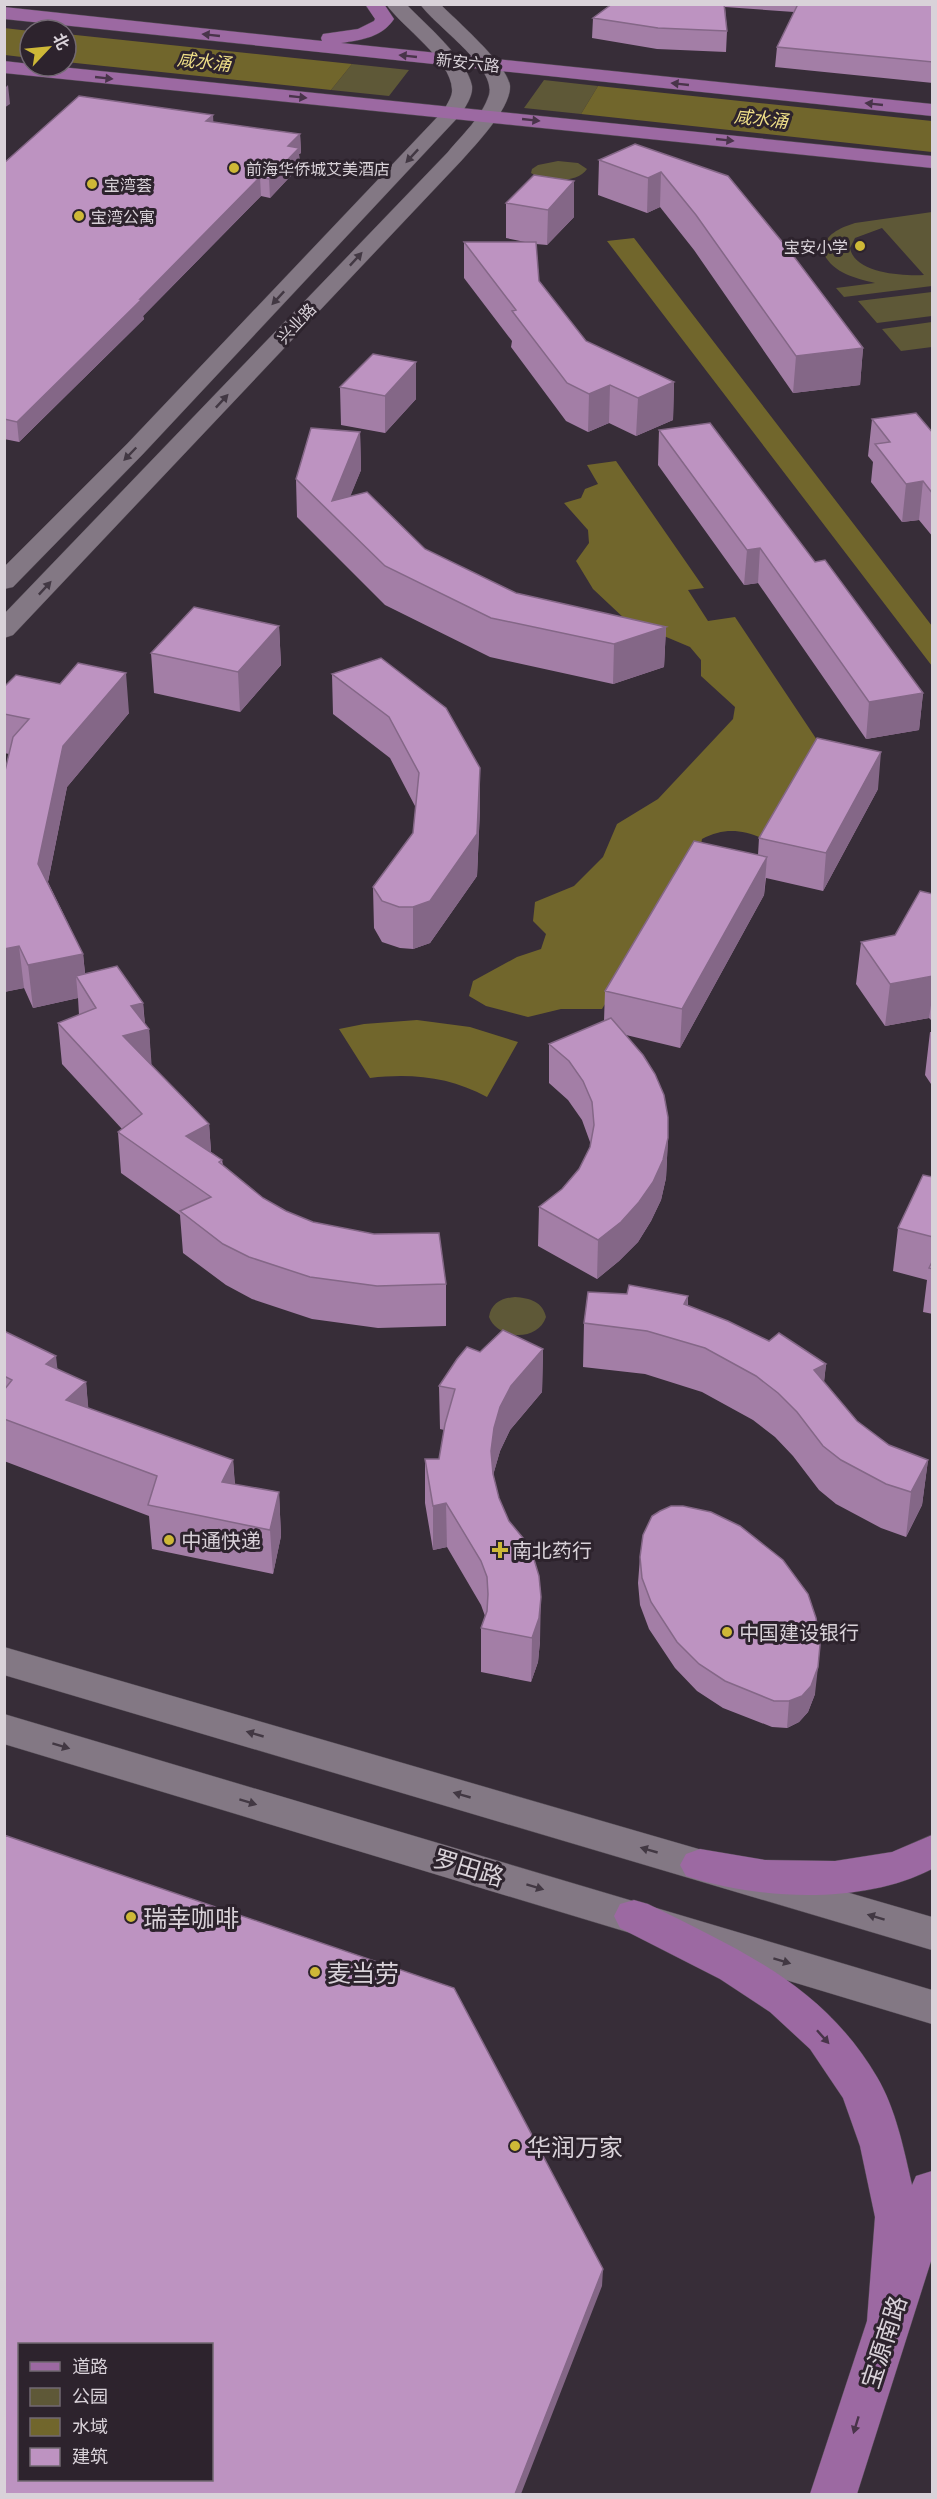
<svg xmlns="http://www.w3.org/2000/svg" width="937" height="2499" font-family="Lato,'Noto Sans SC',sans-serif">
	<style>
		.green { fill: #5e5837; fill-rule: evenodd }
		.water { fill: #71662c }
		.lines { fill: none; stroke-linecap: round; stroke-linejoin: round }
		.secondary-casing { stroke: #524a53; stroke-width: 1 }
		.primary-casing { stroke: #524a53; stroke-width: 1 }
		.secondary { fill: #837884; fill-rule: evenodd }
		.primary { fill: #9c69a2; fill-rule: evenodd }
		.wall { fill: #a37ea6 }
		.shaded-wall { fill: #846787 }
		.building { fill: #bd93c1; stroke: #846787; stroke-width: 1.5; fill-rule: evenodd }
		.oneway { fill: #49344a }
		.oneway2 { fill: #423843 }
		.poi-dot { fill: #ceb837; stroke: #2d232d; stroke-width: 2 }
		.labels { text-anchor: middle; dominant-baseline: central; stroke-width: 6; stroke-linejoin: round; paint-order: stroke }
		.far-street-label { font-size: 16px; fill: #d9d2d9; stroke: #2d232d }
		.far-poi-label { font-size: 16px; fill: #d9d2d9; stroke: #2d232d; text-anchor: start }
		.far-water-label { font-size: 18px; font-style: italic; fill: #eede87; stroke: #2d232d }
		.poi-label { font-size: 20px; fill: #d9d2d9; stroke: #2d232d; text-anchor: start }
		.near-street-label { font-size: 24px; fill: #d9d2d9; stroke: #2d232d }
		.near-poi-label { font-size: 24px; fill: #d9d2d9; stroke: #2d232d; text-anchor: start }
	</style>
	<rect width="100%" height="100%" fill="#372d38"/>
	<path class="green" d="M352,64L409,70L389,96L331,90Z
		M544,80L598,86L581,114L524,108Z
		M558,161L578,163L587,169C577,184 545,182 531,173L532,169L538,165Z
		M932,212V286L844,297L836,288L875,283C855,278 832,273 823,252C824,234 840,228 855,223ZM882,228L924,275C904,276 855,274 850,248L855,238Z
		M932,292V316L877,323L858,301Z
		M932,322V347L901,351L882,329Z
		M515,1297C530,1298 543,1302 546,1317C538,1342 498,1340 489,1317C491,1303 502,1298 515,1297Z"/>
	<path class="water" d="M4,28L30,31V58L5,55Z
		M66,34L352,64L331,90L66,62Z
		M598,86L932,121V152L581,114Z
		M634,238L932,626V666L607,241Z
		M616,461L704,588L688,590L708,621L735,617L821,746L762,838C740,829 723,828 702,839L700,850L602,1009H561L528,1017L486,1006L469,996L473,981L517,957L541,949L546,934L533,921L535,902L574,886L603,857L617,824L658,799L733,719L735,707L701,676V660L690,647L626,620L593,589L576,561L589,543L588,530L564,503L581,498L585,489L598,484L587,465Z
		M417,1020L470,1027L518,1042L487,1097C450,1077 412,1073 370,1078L339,1029L364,1024Z"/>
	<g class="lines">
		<defs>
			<path id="secondary" d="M386,4H406C425,24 467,59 472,86C473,96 466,105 462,113L143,454L13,587L4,589V567L127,444L444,110C447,104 453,96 452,89C451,60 402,27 386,4Z
				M420,4H440C456,20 508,65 510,86C511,108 476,144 462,160L13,635L4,638V614L448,152C462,135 482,117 489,95C497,67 435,26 420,4Z
				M4,1647L932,1917V1950L4,1675Z
				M4,1714L932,1990V2024L4,1744Z"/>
			<path id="primary" d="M365,4H384L394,19C382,37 362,40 341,43L932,104V116L4,19V7L322,41L321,38L323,34L358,29L374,21L375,19Z
				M4,61L30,64V66H51L932,156V168L4,73Z
				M932,1835V1869C863,1905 758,1900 686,1876L680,1865L686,1854L700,1849L765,1860L835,1861L892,1852Z
				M634,1900L648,1904C740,1950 823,1985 877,2077C896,2109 904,2150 912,2185L916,2176L932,2171V2258L857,2494H810L867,2321L875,2217L860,2146L843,2098L810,2049L770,2012L720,1979L620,1928L614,1916L620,1904Z"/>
		</defs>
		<use href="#secondary" class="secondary-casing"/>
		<use href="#primary" class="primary-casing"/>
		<use href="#secondary" class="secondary"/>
		<use href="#primary" class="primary"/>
	</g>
	<path class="wall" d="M612,4H933V83L775,67L777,47L794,12L725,7L727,31L726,52L657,49L592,38L593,18Z
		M213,115V122L300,134L301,153L299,154L300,166L270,198L261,196L143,316L144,319L19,442L4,439V163Z
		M635,144L863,348L860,385L793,393L694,250L660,207L647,213L598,195L599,160Z
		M534,175L574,217L547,245L536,244L539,281L586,341L674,382L673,420L636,436L609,423L588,432L566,421L511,347L512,341L464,278V242H525L506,238V203Z
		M416,362V399L385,433L341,425L340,387Z
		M872,419L933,433V537L919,520L902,522L871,482L873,462L868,456Z
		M659,430L815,562L923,693L919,730L866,739L758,583L744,585L658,465Z
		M360,432L361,470L350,496L425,549L516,593L666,627L664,667L613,684L490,657L385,605L297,517L296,479Z
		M279,626L281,665L240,712L154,693L151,653Z
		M332,674L480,768V809L477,876L430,943L413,949L400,948L382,942L374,928L373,887L413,833L416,808L390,758L333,714Z
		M4,687L129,713L67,787L48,882L83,954L85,973L143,1003L145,1024L149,1029L151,1065L209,1124L211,1152L222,1160L223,1165L263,1198L286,1211L446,1284V1326L378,1328L312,1319L252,1299L226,1285L183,1253L180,1215L121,1173L118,1132L122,1129L62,1064L58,1023L79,1015L78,998L33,1008L24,988L4,992L9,754L4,753Z
		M878,789L823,891L766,878L764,895L680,1048L626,1035L668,1138L666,1178L661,1200L651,1221L638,1242L619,1261L597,1279L538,1246L539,1207L562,1189L579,1169L590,1147V1142L582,1120L568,1100L549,1083V1044L604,1021L605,991L758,855L759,838Z
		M933,894V1022L929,1018L885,1026L856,984L861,942L895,935Z
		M930,1032H933V1087L925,1075Z
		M933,1177V1314L923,1312L927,1280L893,1271L898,1228Z
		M627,1294L688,1296V1306L769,1341L826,1364L824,1382L857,1421L889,1445L928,1460L922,1505L906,1537L881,1528L836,1504L819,1490L793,1456L775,1437L753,1420L702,1392L645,1374L583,1367L584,1323Z
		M4,1331L58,1370L86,1382L88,1408L233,1460L235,1485L279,1492L281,1536L273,1574L152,1549L149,1516L4,1461Z
		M543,1349L542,1392L510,1430L500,1451L493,1475L499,1498L540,1641L538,1662L531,1682L481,1672V1628L485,1616L481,1605L447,1547L433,1550L425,1503V1459H439L444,1430L440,1429L439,1386L480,1352Z
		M640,1557L815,1694L808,1712L799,1722L787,1728L772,1727L723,1708L697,1691L675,1668L649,1629L640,1605L638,1583Z"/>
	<path class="shaded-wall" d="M8,85L10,104L4,108V89Z
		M213,115L214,133L206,121Z
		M300,134L301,153L299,154L300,166L270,198L269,179L288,146Z
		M661,172L660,207L647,213L648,178Z
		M260,177L261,196L143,316L144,319L19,442L17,422Z
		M574,181V217L547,245L548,210Z
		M863,348L860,385L793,393L796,356Z
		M416,362V399L385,433V396Z
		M674,382L673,420L636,436L638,398Z
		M610,385L609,423L588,432L589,394Z
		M360,432L361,470L340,522L332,501Z
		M923,481L919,520L902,522L906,484Z
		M760,548L758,583L744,585L747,550Z
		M279,626L281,665L240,712L238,672Z
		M666,627L664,667L613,684L614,644Z
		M126,673L129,713L67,787L43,906L38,864L63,746Z
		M923,693L919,730L866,739L869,702Z
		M881,752L878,789L823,891L826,853Z
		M480,768V809L477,876L430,943L413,949V907Z
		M767,857L764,895L680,1048L682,1009Z
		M19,946L24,988L4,992V949Z
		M83,954L87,994L76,976L78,998L33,1008L28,965Z
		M933,976V992L929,1018L885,1026L890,984Z
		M143,1003L145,1030L149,1029L152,1070L123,1036L131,1006Z
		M209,1124L212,1165L186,1136Z
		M668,1138L666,1178L661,1200L651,1221L638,1242L619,1261L597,1279L598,1240Z
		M688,1296L686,1339L684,1304Z
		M543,1349L542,1392L510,1430L500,1451L494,1472L491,1495V1451L494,1428L500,1407L511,1386Z
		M56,1356L61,1400L46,1364Z
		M826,1364L821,1407L814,1370Z
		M86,1382L90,1426L66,1400Z
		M233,1460L236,1504L222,1482Z
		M928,1460L922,1505L906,1537L911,1492Z
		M279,1492L281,1536L273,1574L270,1530Z
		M446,1503L447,1547L433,1550V1506Z
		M541,1597L540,1641L538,1662L531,1682L532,1638Z
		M818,1667L815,1694L808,1712L799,1722L787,1728L789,1701Z
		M603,2269L602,2286L521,2494H515Z"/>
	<path class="building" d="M612,4H724L727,31L658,28L593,18Z
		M798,4H933V62L777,47Z
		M79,96L213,115L206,121L300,134L288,146L299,148L269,179L260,177L140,299H142L17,422L4,419V163Z
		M635,144L728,176L789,250L863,348L796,356L696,215L661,172L648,178L599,160Z
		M534,175L574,181L548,210L506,203Z
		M464,242H536L539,281L586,341L674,382L638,398L610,385L589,394L567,383L512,311L516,310Z
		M373,354L416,362L385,396L340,387Z
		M916,413L933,433V494L923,481L906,484L875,444L890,442L872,419Z
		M710,423L815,562L825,560L923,693L869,702L760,548L747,550L659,430Z
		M311,428L360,432L332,501L367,492L425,549L516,593L666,627L614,644L491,618L385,566L296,479Z
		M194,607L279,626L238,672L151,653Z
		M381,658L446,708L480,768L477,834L430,901L413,907H399L382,901L373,887L413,833L419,773L389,717L332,674Z
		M78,663L126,673L63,746L38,864L83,954L28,965L19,946L4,949V775L13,737L29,719L4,714V687L16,675L60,684Z
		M817,738L881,752L826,853L759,838Z
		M694,841L767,857L682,1009L605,991Z
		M920,891L933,894V976L890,984L861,942L895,935Z
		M117,966L143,1003L131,1006L149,1029L123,1036L209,1124L186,1136L222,1160L219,1162L263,1198L286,1211L313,1222L374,1234L439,1233L446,1284L377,1286L310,1277L249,1257L223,1244L180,1211L211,1197L118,1132L142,1114L58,1023L96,1008L76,976Z
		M611,1018L643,1055L655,1074L664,1095L668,1117V1138L663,1160L653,1182L639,1202L621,1222L598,1240L539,1207L562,1189L579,1169L590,1147L594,1125L592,1102L583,1081L569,1061L549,1044Z
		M923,1175L933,1177V1237L898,1228Z
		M933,1260V1269L929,1268Z
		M629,1285L688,1296L684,1304L728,1321L769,1341L779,1333L826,1364L814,1370L857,1421L889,1445L928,1460L911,1492L886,1484L841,1460L823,1446L797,1412L778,1393L756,1376L705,1348L647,1331L584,1323L588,1292L627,1294Z
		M503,1330L543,1349L511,1386L500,1407L494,1428L491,1451L493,1474L499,1498L509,1521L523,1538L533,1556L539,1576L541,1597L539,1618L532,1638L481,1628L487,1611L488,1594L487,1577L481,1561L446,1503L433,1506L425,1459H439L445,1424L455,1389L439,1386L457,1359L467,1347L480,1352Z
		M4,1331L56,1356L46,1364L86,1382L66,1400L233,1460L222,1482L279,1492L270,1530L148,1505L157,1476L4,1419V1390L12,1380L4,1376Z
		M671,1506H683L711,1512L740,1526L783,1560L808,1594L816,1618L820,1645L818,1667L811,1686L802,1696L789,1701H774L725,1681L699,1664L677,1642L651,1602L642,1578L640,1557L643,1535L652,1516L660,1511Z
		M4,1835L454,1988L603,2269L515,2494H4ZM20,2344H212V2480H20Z"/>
	<defs><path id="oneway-solid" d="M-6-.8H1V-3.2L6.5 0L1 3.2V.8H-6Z" transform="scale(1.5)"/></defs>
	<g class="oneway">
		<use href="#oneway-solid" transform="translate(211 35) rotate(-174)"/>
		<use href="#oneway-solid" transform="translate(408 56) rotate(-174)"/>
		<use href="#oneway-solid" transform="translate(104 78) rotate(6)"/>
		<use href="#oneway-solid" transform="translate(680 84) rotate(-174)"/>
		<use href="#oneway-solid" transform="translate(298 97) rotate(6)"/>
		<use href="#oneway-solid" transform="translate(874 104) rotate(-174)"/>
		<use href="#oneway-solid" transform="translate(531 120) rotate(6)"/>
		<use href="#oneway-solid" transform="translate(725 140) rotate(6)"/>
		<use href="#oneway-solid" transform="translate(823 2037) rotate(48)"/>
		<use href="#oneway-solid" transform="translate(856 2425) rotate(107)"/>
	</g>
	<g class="oneway2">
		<use href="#oneway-solid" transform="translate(412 156) rotate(133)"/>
		<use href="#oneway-solid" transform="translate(356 259) rotate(-47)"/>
		<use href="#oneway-solid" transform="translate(278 298) rotate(133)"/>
		<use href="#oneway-solid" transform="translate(222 401) rotate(-47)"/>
		<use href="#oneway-solid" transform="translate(130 454) rotate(134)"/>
		<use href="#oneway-solid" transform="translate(45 588) rotate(-47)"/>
		<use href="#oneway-solid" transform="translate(255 1734) rotate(-164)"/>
		<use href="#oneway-solid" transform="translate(61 1746) rotate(17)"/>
		<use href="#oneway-solid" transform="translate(462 1795) rotate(-164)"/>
		<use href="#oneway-solid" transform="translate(248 1802) rotate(17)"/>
		<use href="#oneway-solid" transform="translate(649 1850) rotate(-164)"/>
		<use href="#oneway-solid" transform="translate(535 1887) rotate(17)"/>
		<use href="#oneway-solid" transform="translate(876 1917) rotate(-163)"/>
		<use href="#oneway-solid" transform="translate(782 1961) rotate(17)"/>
	</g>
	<g class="poi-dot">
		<circle cx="234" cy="168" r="6"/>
		<circle cx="92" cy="184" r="6"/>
		<circle cx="79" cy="216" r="6"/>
		<circle cx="860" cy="246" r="6"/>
		<circle cx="169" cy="1540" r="6"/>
		<path d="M497 1541h6v6h6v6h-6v6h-6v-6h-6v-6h6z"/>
		<circle cx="727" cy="1632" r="6"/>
		<circle cx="131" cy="1917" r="6"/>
		<circle cx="315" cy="1972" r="6"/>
		<circle cx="515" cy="2146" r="6"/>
	</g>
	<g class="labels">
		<g class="far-street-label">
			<text transform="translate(468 62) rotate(6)">新安六路</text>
			<text transform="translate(296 323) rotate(-47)">兴业路</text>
		</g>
		<g class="far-poi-label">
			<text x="246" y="168">前海华侨城艾美酒店</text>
			<text x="104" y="184">宝湾荟</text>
			<text x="91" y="216">宝湾公寓</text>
			<text x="848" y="246" text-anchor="end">宝安小学</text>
		</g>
		<g class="far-water-label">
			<text transform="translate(204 61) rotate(6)">咸水涌</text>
			<text transform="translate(761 118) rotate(6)">咸水涌</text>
		</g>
		<g class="poi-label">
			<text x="181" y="1540">中通快递</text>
			<text x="512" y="1550">南北药行</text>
			<text x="739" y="1632">中国建设银行</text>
		</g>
		<g class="near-street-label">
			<text transform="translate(469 1867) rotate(17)">罗田路</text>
			<text transform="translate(883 2342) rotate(-72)">宝源南路</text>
		</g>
		<g class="near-poi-label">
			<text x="143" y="1917">瑞幸咖啡</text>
			<text x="327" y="1972">麦当劳</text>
			<text x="527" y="2146">华润万家</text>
		</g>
	</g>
	<rect width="937" height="2499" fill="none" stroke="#d9d2d9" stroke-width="12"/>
	<rect x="18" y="2343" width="195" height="138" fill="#2d232d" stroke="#726972" stroke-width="1.5"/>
	<rect x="30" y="2362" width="30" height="9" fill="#9c69a2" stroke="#726972" stroke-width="1.5"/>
	<text x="72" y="2373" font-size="18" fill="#d9d2d9">道路</text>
	<rect x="30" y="2388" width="30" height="18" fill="#5e5837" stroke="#726972" stroke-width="1.5"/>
	<text x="72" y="2403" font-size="18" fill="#d9d2d9">公园</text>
	<rect x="30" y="2418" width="30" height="18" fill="#71662c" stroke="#726972" stroke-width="1.5"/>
	<text x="72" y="2433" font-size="18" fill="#d9d2d9">水域</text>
	<rect x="30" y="2448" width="30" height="18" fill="#bd93c1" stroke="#726972" stroke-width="1.5"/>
	<text x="72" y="2463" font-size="18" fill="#d9d2d9">建筑</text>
	<g transform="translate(48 48) rotate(64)"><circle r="28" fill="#2d232d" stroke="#726972" stroke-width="1.5"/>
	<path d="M0-4.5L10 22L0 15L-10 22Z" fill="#ceb837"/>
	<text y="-9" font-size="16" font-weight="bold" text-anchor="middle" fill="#d9d2d9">北</text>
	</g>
</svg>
